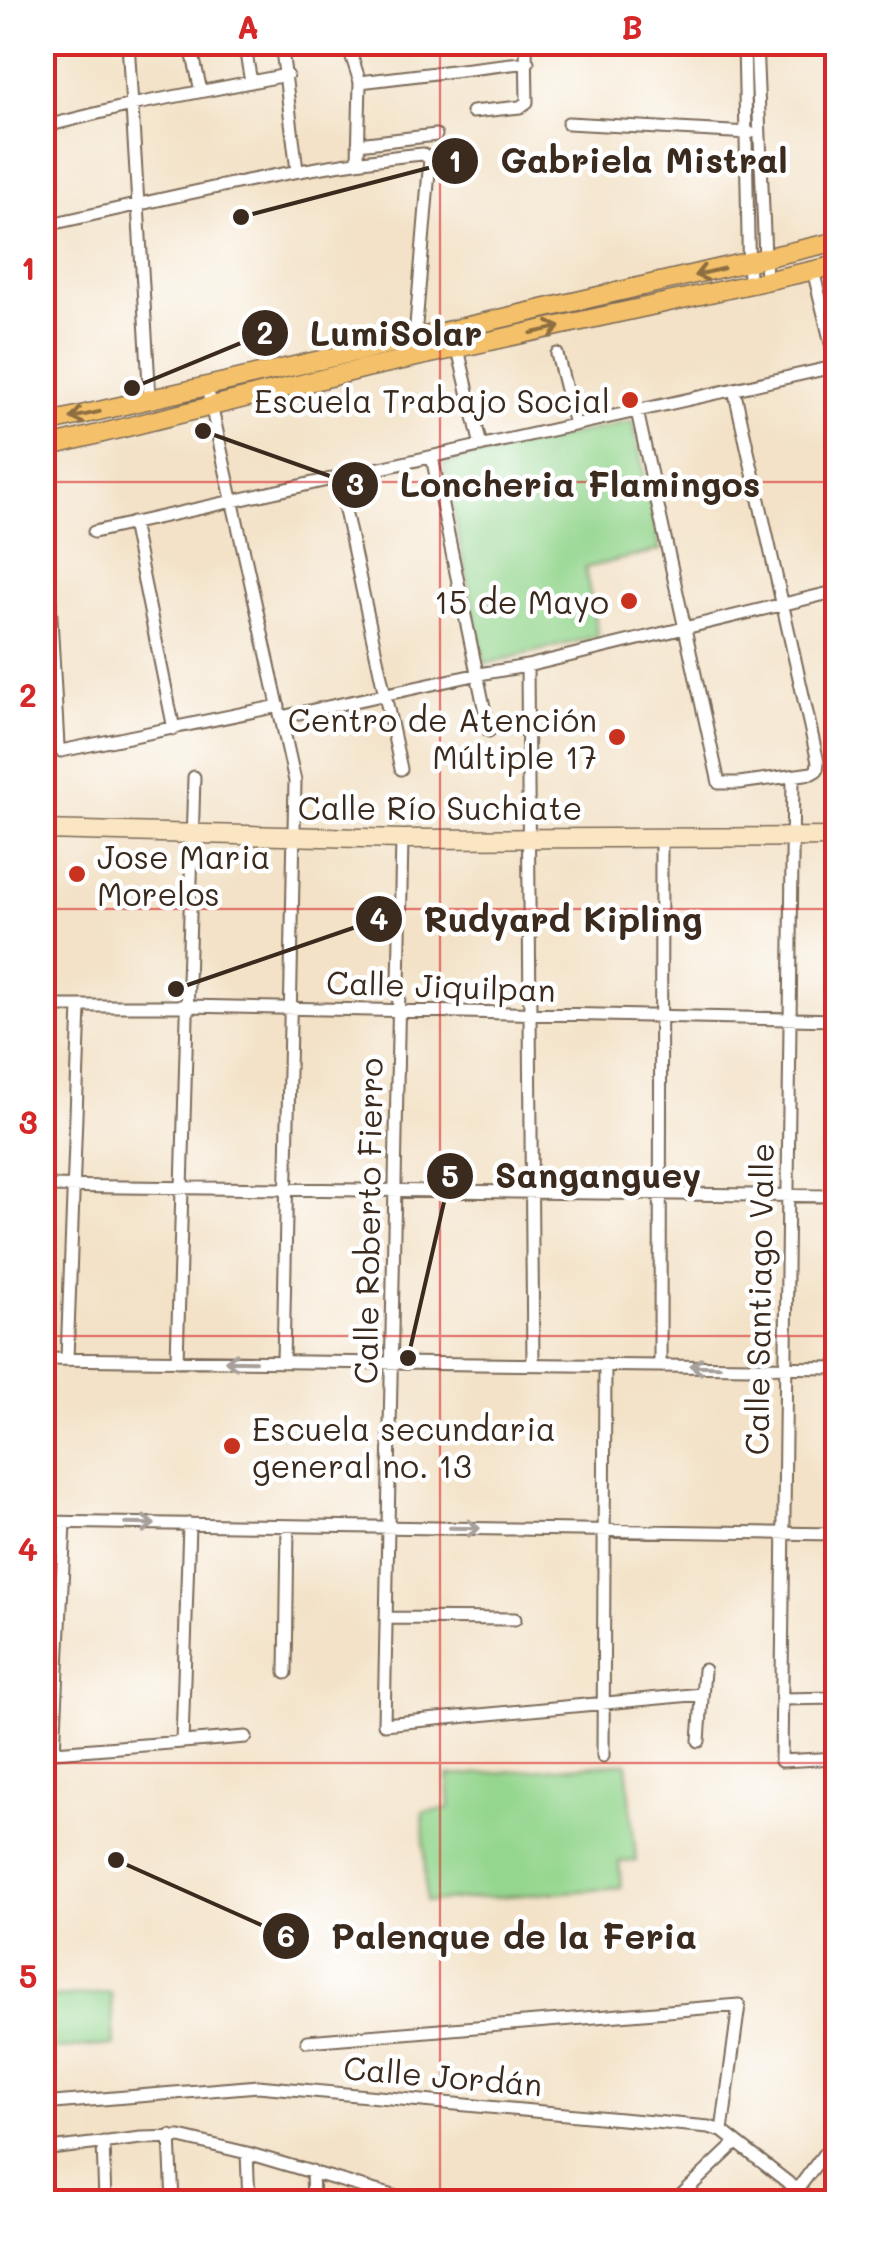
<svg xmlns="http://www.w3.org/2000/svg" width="880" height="2245" font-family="Mali,sans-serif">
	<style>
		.park { fill: #94d68e; stroke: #688056; stroke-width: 2.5 }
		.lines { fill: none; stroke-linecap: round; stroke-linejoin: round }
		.street-casing { stroke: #7b6a59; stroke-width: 15 }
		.secondary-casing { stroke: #7b6a59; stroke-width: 21 }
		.primary-casing { stroke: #7b6a59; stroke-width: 21 }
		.street { stroke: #fff; stroke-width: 11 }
		.secondary { stroke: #fbe6c3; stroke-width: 18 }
		.primary { stroke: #f4c16a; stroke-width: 18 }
		.oneway { stroke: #8e6e40 }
		.oneway2 { stroke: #a79f9a }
		.grid { fill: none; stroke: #d62828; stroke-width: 2.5; stroke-opacity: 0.55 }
		.poi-dot { fill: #c8321e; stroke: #fff; stroke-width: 4 }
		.labels { text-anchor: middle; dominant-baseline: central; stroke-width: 9; stroke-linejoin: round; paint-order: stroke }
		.poi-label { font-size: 32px; fill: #3b2a1e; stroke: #fff; text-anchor: end }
		.street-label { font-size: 32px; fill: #3b2a1e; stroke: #fff }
		.leader { fill: none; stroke: #3b2a1e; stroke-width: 4 }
		.callout-dot { fill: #3b2a1e; stroke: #fff; stroke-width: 4 }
		.mark-label { font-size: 30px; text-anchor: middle; font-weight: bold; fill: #fff }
		.callout-label { font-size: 35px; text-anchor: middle; font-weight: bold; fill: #3b2a1e; stroke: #fff; stroke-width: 9; stroke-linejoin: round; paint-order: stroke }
		.neatline { fill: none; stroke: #d62828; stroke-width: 4 }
		.grid-label { font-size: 32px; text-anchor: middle; font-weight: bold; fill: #d62828 }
	</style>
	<rect width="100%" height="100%" fill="#fff"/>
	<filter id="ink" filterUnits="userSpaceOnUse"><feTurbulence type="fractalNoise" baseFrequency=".01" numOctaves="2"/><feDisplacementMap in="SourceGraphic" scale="20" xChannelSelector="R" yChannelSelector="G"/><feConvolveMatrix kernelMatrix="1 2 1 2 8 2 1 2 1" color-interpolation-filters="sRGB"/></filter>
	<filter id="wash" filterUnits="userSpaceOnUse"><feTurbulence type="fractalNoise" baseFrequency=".0048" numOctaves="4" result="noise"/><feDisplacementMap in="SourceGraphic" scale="40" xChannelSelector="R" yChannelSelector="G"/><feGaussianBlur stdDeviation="2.25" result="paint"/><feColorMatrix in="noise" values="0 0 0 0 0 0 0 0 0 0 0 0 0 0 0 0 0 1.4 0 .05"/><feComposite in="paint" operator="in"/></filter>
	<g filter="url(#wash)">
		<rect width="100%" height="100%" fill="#f3e2c7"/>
		<path class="park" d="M633,421L660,550L585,568L598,636L485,664L443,464Z
			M627,1763L636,1861L619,1862L621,1888L426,1902L423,1812L450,1809L448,1776Z
			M111,1993L114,2045L43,2050V1998Z"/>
	</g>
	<g filter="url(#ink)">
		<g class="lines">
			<defs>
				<path id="street" d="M128,42L150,400
					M190,42L201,91
					M244,42L251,82
					M281,42L297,170
					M347,42L360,82L358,160
					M744,42L749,285
					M756,42L766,281
					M360,82L528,62
					M472,112L520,107L527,102L526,42
					M568,123L750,133
					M42,127L131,105L287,75
					M358,144L436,135
					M42,226C169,198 294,166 423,154L430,159L415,337
					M813,270L838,372
					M458,349L481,446
					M557,354L575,425
					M207,387L295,781L283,1362
					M637,411L719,783H739L812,773L817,770L818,762L734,389
					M432,457L489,731
					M338,478L401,769
					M132,523L174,729
					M94,532L838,366
					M48,563L58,746L61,751L279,706
					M527,666L533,1364
					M281,717L479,674L527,666L838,591
					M793,778L781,1761L838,1758
					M402,839L384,1724L702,1694
					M42,1006H188L838,1020
					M42,1186L838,1196
					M42,1359L838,1368
					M67,1359L80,1007
					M177,1361L194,777
					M660,1366L661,837
					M42,1522L838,1534
					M386,1618L515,1619
					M286,1673L288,1526
					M782,1699L838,1698
					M699,1741L704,1670
					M182,1742L189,1524
					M54,1752L65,1523
					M42,1753L246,1737
					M603,1756L605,1365
					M307,2041L739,2005L722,2131
					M42,2104L258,2086L709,2127L722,2131L813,2202
					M170,2136L173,2202
					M103,2142L105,2202
					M42,2150L141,2138L180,2137L247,2153L413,2202
					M247,2153L249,2202
					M312,2171L313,2202
					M674,2202L736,2143
					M788,2202L838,2135"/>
				<path id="secondary" d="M42,830L402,839L838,837"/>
				<path id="primary" d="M42,424L838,241
					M42,448L366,368L838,265"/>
			</defs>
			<use href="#street" class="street-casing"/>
			<use href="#secondary" class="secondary-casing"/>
			<use href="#primary" class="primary-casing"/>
			<use href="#street" class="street"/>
			<use href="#secondary" class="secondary"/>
			<use href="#primary" class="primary"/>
		</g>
		<defs><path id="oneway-shaft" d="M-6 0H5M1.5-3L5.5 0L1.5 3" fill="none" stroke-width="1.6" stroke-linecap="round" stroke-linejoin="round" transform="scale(2.5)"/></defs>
		<g class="oneway">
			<use href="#oneway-shaft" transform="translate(709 272) rotate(166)"/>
			<use href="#oneway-shaft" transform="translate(546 330) rotate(-12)"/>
			<use href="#oneway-shaft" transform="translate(85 415) rotate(168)"/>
		</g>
		<g class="oneway2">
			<use href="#oneway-shaft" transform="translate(240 1361) rotate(-179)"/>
			<use href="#oneway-shaft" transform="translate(705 1366) rotate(-179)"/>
			<use href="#oneway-shaft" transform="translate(140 1524) rotate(1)"/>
			<use href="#oneway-shaft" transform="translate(465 1528) rotate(1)"/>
		</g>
	</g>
	<path class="grid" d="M440,42V2202M42,482H838M42,909H838M42,1336H838M42,1763H838"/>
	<g class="poi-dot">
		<circle cx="630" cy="400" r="10"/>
		<circle cx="629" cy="601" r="10"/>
		<circle cx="617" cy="737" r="10"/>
		<circle cx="77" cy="874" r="10"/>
		<circle cx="232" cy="1446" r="10"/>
	</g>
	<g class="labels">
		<g class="poi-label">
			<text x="610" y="400">Escuela Trabajo Social</text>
			<text x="609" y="601">15 de Mayo</text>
			<text x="597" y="719">Centro de Atención<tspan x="597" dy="37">Múltiple 17</tspan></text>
			<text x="97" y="856" text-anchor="start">Jose Maria<tspan x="97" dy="37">Morelos</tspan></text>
			<text x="252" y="1428" text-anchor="start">Escuela secundaria<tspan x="252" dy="37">general no. 13</tspan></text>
		</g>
		<g class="street-label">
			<text x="440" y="807">Calle Río Suchiate</text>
			<text transform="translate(441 985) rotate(2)">Calle Jiquilpan</text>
			<text transform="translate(367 1221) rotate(-89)">Calle Roberto Fierro</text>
			<text transform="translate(758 1299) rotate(-89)">Calle Santiago Valle</text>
			<text transform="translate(443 2075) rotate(5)">Calle Jordán</text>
		</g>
	</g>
	<path class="leader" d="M241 217L455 161M132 388L265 333M203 431L355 485M176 989L379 919M408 1358L450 1176M116 1860L286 1936"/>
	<g class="callout-dot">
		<circle cx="241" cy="217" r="10"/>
		<circle cx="132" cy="388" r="10"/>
		<circle cx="203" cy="431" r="10"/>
		<circle cx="176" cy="989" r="10"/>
		<circle cx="408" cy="1358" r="10"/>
		<circle cx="116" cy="1860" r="10"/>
		<circle cx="455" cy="161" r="25"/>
		<circle cx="265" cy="333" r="25"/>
		<circle cx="355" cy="485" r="25"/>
		<circle cx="379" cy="919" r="25"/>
		<circle cx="450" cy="1176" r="25"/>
		<circle cx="286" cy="1936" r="25"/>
	</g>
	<g class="mark-label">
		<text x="455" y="172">1</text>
		<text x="265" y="344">2</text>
		<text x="355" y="495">3</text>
		<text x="379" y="930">4</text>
		<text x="450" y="1187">5</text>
		<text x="286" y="1947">6</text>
	</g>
	<g class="callout-label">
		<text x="644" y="173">Gabriela Mistral</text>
		<text x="396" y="346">LumiSolar</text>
		<text x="580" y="497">Loncheria Flamingos</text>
		<text x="563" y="932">Rudyard Kipling</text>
		<text x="598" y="1188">Sanganguey</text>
		<text x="514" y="1949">Palenque de la Feria</text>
	</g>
	<rect width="880" height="2245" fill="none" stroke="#fff" stroke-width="110"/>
	<rect x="55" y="55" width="770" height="2135" class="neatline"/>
	<g class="grid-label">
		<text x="248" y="39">A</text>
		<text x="632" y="39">B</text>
		<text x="28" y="280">1</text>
		<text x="28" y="707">2</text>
		<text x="28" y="1134">3</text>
		<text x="28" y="1561">4</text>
		<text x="28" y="1988">5</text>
	</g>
</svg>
